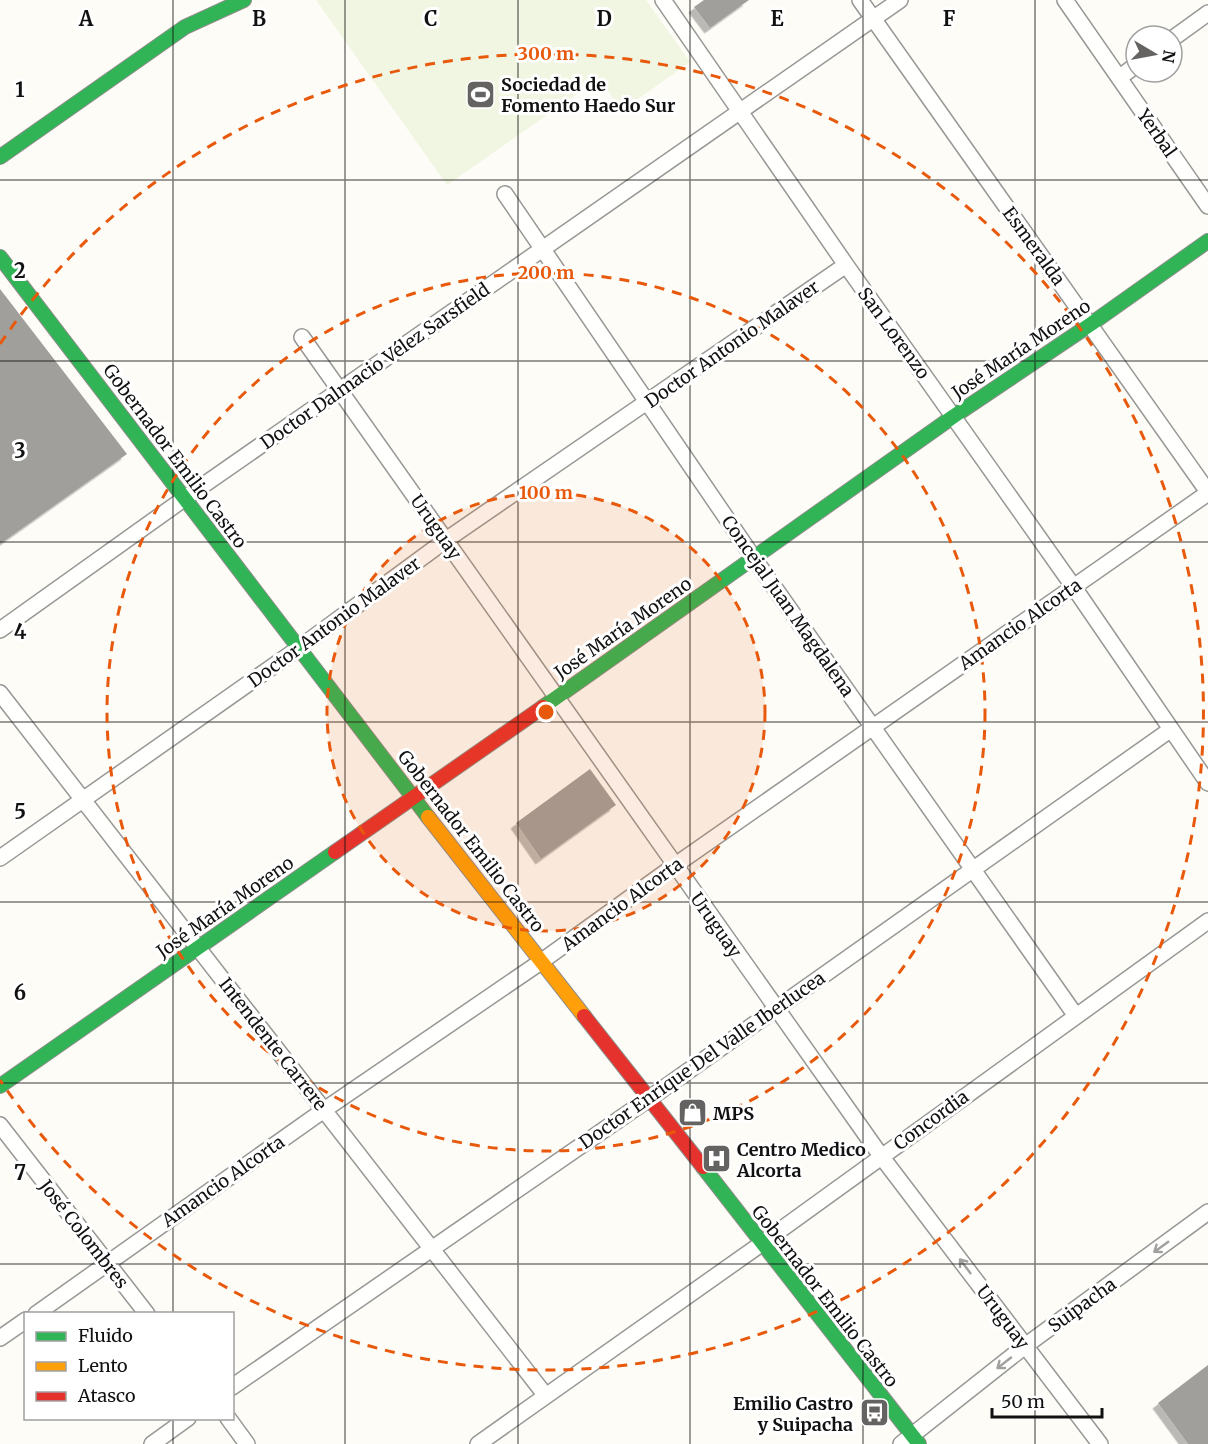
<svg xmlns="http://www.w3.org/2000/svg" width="1208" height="1444" font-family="Merriweather,serif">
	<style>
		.pitch { fill: #f0f6e1 }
		.building { fill: #a19f9c; filter: url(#shadow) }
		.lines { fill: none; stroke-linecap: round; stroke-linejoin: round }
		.street-casing { stroke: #979795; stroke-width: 18 }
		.fast-casing { stroke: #8e8d8b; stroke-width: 16 }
		.slow-casing { stroke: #8e8d8b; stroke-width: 16 }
		.jam-casing { stroke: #8e8d8b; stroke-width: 16 }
		.street { stroke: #fffffe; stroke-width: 15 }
		.fast { stroke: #30b455; stroke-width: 14 }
		.slow { stroke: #ff9f0a; stroke-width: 14 }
		.jam { stroke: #e5322d; stroke-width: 14 }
		.oneway { stroke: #a0a09f }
		.grid { fill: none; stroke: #111; stroke-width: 1.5; stroke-opacity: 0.55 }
		.ring { fill: none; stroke: #e8590c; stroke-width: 3; stroke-dasharray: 10 8 }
		.labels { text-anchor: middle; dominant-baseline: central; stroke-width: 6; stroke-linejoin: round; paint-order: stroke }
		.poi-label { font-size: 18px; font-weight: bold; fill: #111; stroke: #fff; text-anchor: start }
		.street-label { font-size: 18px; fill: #111; stroke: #fff }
		.grid-label { font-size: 20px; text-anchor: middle; font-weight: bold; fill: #111; stroke: #fff; stroke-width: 6; stroke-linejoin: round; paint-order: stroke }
		.centre { fill: #e8590c; stroke: #fff; stroke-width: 3 }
		.ring-label { font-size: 18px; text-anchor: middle; font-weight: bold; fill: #e8590c; stroke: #fff; stroke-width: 6; stroke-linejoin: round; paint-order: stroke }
	</style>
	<defs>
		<filter id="shadow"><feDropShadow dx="-5.5" dy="5.5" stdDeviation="0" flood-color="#0004"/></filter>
	</defs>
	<rect width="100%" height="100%" fill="#fdfcf7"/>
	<path class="pitch" d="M316,0H646L690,62L621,111L600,78L447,185Z"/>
	<path class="building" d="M704,0H749L710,28L694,7Z
		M0,289L127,454L0,544Z
		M590,769L616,805L541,859L516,823Z
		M696,1105L701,1112L689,1122L684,1114Z
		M1208,1365V1444H1188L1158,1403Z"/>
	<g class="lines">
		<defs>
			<path id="street" d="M663,0L846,265L1073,586L1208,783
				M860,0L1208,492
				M1065,0L1208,206
				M1172,39L1208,13
				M1119,78L1136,65
				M505,194L753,557L1076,1016
				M302,337L881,1156L1100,1444
				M0,630L185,498L900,0
				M0,693L546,1396
				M0,858L299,648L446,540L846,265
				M0,1125L147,1314
				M36,1314L324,1110L542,961L674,866L1208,493
				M0,1338L26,1320
				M232,1387L650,1098L1170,730
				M228,1418L247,1444
				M152,1444L188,1418
				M478,1444L761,1244L1208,921
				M901,1444L1025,1346L1208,1212"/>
			<path id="fast" d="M0,157L185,27L244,0
				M0,257L428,817
				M543,707L954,416L1091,324L1208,241
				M0,1086L335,852
				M703,1167L919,1444"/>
			<path id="slow" d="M428,817L584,1016"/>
			<path id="jam" d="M335,852L543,707
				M584,1016L703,1167"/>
		</defs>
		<use href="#street" class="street-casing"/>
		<use href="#fast" class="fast-casing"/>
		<use href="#slow" class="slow-casing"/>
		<use href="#jam" class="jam-casing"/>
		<use href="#street" class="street"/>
		<use href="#fast" class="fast"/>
		<use href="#slow" class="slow"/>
		<use href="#jam" class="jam"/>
	</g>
	<defs><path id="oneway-shaft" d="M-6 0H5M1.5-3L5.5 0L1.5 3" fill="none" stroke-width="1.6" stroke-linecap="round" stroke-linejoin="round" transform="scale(1.5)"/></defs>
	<g class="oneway">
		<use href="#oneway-shaft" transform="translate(1161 1247) rotate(144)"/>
		<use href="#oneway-shaft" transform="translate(965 1266) rotate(-127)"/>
		<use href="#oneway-shaft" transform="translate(1004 1363) rotate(142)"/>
	</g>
	<path class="grid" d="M173,0V1314M345,0V1444M518,0V1444M690,0V1444M863,0V1444M1035,0V1444M0,180H1208M0,361H1208M0,542H1208M0,722H1208M0,902H1208M0,1083H1208M0,1264H1208M173,1418V1444"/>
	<circle cx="546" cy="712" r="219" fill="#e8590c" fill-opacity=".12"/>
	<g class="ring">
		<circle cx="546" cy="712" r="219"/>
		<circle cx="546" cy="712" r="439"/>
		<path d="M0 344A658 658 0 1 1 0 1080"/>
	</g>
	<defs>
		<symbol id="stadium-square" viewBox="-11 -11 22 22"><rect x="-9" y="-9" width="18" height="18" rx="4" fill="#646362" stroke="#fff"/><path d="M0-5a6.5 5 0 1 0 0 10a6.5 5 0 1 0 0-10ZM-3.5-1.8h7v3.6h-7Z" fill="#fff"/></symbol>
		<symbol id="shop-square" viewBox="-11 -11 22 22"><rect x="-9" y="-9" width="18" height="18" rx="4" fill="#646362" stroke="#fff"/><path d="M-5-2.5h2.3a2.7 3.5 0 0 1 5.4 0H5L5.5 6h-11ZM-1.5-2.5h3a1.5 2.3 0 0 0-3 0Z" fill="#fff"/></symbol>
		<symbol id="hospital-square" viewBox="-11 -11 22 22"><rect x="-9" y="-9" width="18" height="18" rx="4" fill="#646362" stroke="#fff"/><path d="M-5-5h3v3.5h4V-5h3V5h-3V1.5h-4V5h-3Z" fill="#fff"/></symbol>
		<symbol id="bus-square" viewBox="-11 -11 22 22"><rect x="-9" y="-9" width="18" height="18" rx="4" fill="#646362" stroke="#fff"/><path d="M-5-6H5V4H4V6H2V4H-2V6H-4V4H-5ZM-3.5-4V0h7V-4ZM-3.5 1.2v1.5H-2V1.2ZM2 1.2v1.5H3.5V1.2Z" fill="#fff"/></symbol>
	</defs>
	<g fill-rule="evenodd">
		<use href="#stadium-square" x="464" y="78" width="33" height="33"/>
		<use href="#shop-square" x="676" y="1096" width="33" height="33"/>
		<use href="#hospital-square" x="700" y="1142" width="33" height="33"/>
		<use href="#bus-square" x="858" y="1396" width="33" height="33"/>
	</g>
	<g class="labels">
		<g class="poi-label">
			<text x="501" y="84">Sociedad de<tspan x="501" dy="21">Fomento Haedo Sur</tspan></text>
			<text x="713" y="1113">MPS</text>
			<text x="737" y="1149">Centro Medico<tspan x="737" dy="21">Alcorta</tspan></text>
			<text x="853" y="1403" text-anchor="end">Emilio Castro<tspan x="853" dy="21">y Suipacha</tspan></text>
		</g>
		<g class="street-label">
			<text transform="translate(1157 133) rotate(55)">Yerbal</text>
			<text transform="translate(1034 246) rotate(54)">Esmeralda</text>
			<text transform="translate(894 333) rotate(54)">San Lorenzo</text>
			<text transform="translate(732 344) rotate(-35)">Doctor Antonio Malaver</text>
			<text transform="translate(1021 349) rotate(-34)">José María Moreno</text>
			<text transform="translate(375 366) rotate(-35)">Doctor Dalmacio Vélez Sarsfield</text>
			<text transform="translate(175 456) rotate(53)">Gobernador Emilio Castro</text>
			<text transform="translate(436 527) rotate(55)">Uruguay</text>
			<text transform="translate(788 606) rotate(55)">Concejal Juan Magdalena</text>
			<text transform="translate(334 622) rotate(-36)">Doctor Antonio Malaver</text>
			<text transform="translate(1020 624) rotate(-35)">Amancio Alcorta</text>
			<text transform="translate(623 628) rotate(-35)">José María Moreno</text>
			<text transform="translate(471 841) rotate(52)">Gobernador Emilio Castro</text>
			<text transform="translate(622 904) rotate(-36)">Amancio Alcorta</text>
			<text transform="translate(225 907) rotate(-35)">José María Moreno</text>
			<text transform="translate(716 925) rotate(55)">Uruguay</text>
			<text transform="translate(273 1044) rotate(52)">Intendente Carrere</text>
			<text transform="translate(702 1060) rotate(-35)">Doctor Enrique Del Valle Iberlucea</text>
			<text transform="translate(931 1120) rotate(-36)">Concordia</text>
			<text transform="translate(223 1181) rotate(-35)">Amancio Alcorta</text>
			<text transform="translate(84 1234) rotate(52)">José Colombres</text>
			<text transform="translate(825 1296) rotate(52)">Gobernador Emilio Castro</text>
			<text transform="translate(1082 1305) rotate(-36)">Suipacha</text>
			<text transform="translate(1003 1317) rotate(53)">Uruguay</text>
		</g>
	</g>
	<g class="grid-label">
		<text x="86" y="26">A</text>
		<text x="259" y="26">B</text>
		<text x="431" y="26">C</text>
		<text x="604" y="26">D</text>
		<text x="777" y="26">E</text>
		<text x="949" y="26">F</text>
		<text x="20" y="97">1</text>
		<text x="20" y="278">2</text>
		<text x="20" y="458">3</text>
		<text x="20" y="639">4</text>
		<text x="20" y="819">5</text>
		<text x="20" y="1000">6</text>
		<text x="20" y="1180">7</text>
	</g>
	<circle cx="546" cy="712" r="9" class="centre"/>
	<g class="ring-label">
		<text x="546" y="60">300 m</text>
		<text x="546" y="279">200 m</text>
		<text x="546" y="499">100 m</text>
	</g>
	<rect x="24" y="1312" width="210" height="108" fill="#ffffff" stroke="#a0a0a0" stroke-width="1.5"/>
	<rect x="36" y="1332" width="30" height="9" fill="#30b455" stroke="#a0a0a0" stroke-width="1.5"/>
	<text x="78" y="1342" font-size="18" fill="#111111">Fluido</text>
	<rect x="36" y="1362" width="30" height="9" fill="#ff9f0a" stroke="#a0a0a0" stroke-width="1.5"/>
	<text x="78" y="1372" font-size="18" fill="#111111">Lento</text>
	<rect x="36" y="1392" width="30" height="9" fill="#e5322d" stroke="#a0a0a0" stroke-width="1.5"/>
	<text x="78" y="1402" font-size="18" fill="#111111">Atasco</text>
	<g transform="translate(1154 54) rotate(100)"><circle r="28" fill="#ffffff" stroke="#a0a0a0" stroke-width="1.5"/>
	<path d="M0-4.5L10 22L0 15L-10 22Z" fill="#646362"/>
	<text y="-9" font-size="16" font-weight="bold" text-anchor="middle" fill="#111111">N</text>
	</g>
	<path d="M992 1408v9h110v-9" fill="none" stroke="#111111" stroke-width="3"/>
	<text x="1001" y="1408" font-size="18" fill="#111111" stroke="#ffffff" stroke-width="4.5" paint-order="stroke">50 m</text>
</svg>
